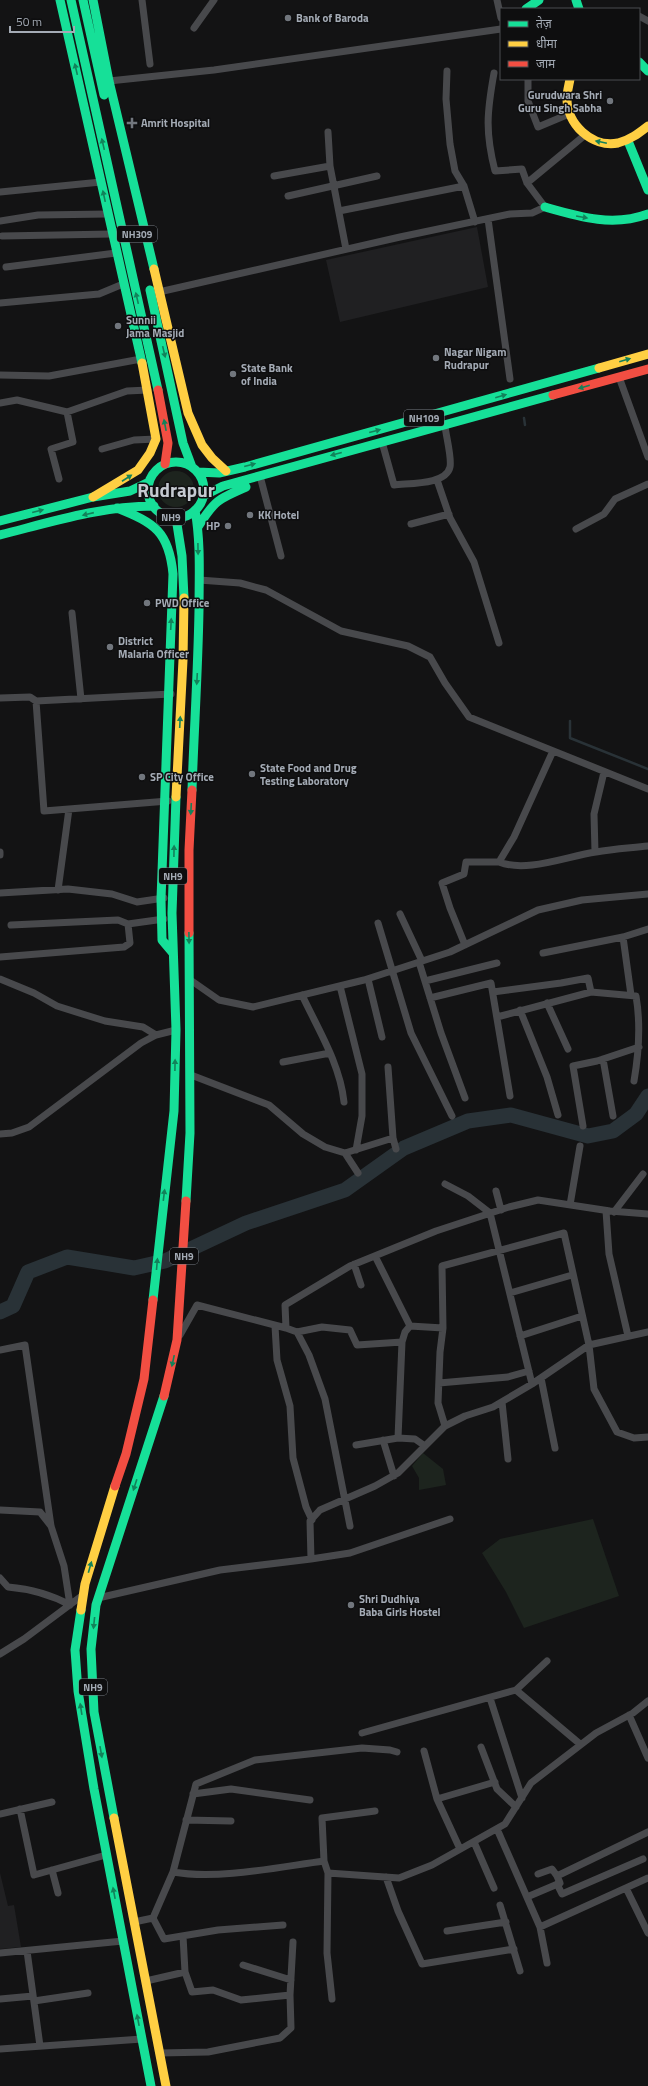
<svg xmlns="http://www.w3.org/2000/svg" width="648" height="2086" font-family="'Titillium Web','Noto Sans Devanagari',sans-serif">
	<style>
		.built { fill: #202022 }
		.green { fill: #1d241e }
		.lines { fill: none; stroke-linecap: round; stroke-linejoin: round }
		.stream { stroke: #293237; stroke-width: 2.5 }
		.river { stroke: #293237; stroke-width: 15 }
		.street { stroke: #48494c; stroke-width: 7 }
		.fast { stroke: #16e098; stroke-width: 9 }
		.slow { stroke: #ffcf43; stroke-width: 9 }
		.jam { stroke: #f24e42; stroke-width: 9 }
		.oneway { fill: #12825a }
		.poi-dot { fill: #71767d; stroke: #0e0e0f; stroke-width: 1.5 }
		.labels { text-anchor: middle; dominant-baseline: central; stroke-width: 3; stroke-linejoin: round; paint-order: stroke }
		.shield { fill: #0e0e0f; stroke: #777c83; stroke-width: 1 }
		.shield-label { font-size: 10px; font-weight: bold; fill: #a4abb5 }
		.poi-label { font-size: 11px; font-weight: bold; fill: #a4abb5; stroke: #0e0e0f; text-anchor: start }
		.town-label { font-size: 19px; font-weight: bold; fill: #c5cad1; stroke: #0e0e0f }
	</style>
	<rect width="100%" height="100%" fill="#131314"/>
	<path class="built" d="M477,227L488,287L340,322L326,260Z
		M0,1873L8,1906L14,1905L21,1947L0,1949Z"/>
	<path class="green" d="M158 489a18 18 0 1 1 36 0a18 18 0 1 1-36 0Z
		M423,1453L443,1469L446,1485L419,1490V1478L412,1466Z
		M593,1519L619,1596L524,1628L506,1592L482,1553L500,1539Z"/>
	<g class="lines">
		<path class="stream" d="M524,418L525,425
			M570,721V738L648,769"/>
		<path class="river" d="M0,1312L13,1306L28,1272L67,1257L134,1268L165,1261L246,1223L345,1190L404,1148L468,1121L511,1115L588,1136L613,1131L636,1114L648,1096"/>
		<path class="street" d="M142,0L150,64
			M497,0L501,18
			M639,16L648,21
			M194,28L214,0
			M447,71L446,99L450,144L455,171L464,186L475,222
			M528,79V101L538,127L569,114
			M109,81L214,70L501,29
			M328,132L330,166L346,249
			M274,176L330,166
			M527,183L585,135
			M0,192L101,182
			M288,196L377,176
			M339,211L464,186
			M488,219L510,379
			M0,221L38,215L108,214
			M2,236L112,234
			M6,267L116,253
			M159,292L400,237L510,214L532,213L545,207L527,183L522,169L495,171C485,132 487,112 494,73
			M0,303L99,294L123,284
			M0,375L49,376L141,359
			M619,377L648,457
			M0,403L17,400L67,412L127,391L148,390
			M382,442L394,485C409,483 446,485 450,467C452,458 446,436 445,426
			M102,449L134,440L156,439
			M260,476L281,556
			M59,479L51,449L73,442L67,412
			M437,480L450,518L474,562L499,643
			M411,524L449,514
			M576,529L604,514L615,499L648,484
			M199,580L240,583L266,590L341,631L408,646L430,657L445,683L469,717L648,789
			M72,613L81,699
			M0,698L30,697L36,701L171,694
			M36,701L44,811L168,801
			M0,852V855
			M595,852L594,814L604,772
			M499,862C527,873 567,856 596,852C613,849 631,848 648,846
			M58,890L69,809
			M0,893L68,889L112,894L137,902L164,898
			M400,914L422,961
			M378,923L411,1033L452,1116
			M11,925L118,920L128,924
			M623,937L631,995
			M465,945L450,908L442,883L464,874L466,862H499L514,837L553,751
			M543,953L623,937L648,929
			M0,957L124,947L130,943L128,924L164,919
			M419,962L441,1033L465,1098
			M0,979L34,993L57,1006L105,1021L143,1027L156,1035
			M189,979L219,1000L253,1007L364,980L450,952L538,910L582,900L648,894
			M368,979L382,1037
			M425,981L497,963
			M340,986L362,1074V1116L356,1150
			M493,992L561,983L588,978L591,992
			M302,995C318,1029 340,1064 344,1102
			M430,998L491,983L510,1096
			M547,1003L568,1049
			M520,1010L547,1077L558,1115
			M497,1017L591,992L636,996C641,1025 639,1052 634,1081
			M603,1059L613,1116
			M283,1062L330,1053
			M388,1067L393,1138L396,1149
			M191,1075L269,1105L303,1134L325,1147L345,1153L393,1138
			M583,1126L573,1066L597,1061L639,1047
			M0,1134L12,1133L29,1127L141,1043L156,1035L176,1030
			M345,1153L358,1173
			M445,1184L468,1196L490,1213L532,1384
			M496,1191L501,1210
			M570,1205L580,1146
			M606,1211L609,1254L628,1336
			M614,1212L643,1174
			M375,1256L410,1326L443,1328
			M354,1264L361,1285
			M510,1293L572,1275
			M275,1326L277,1360L290,1406L293,1458L306,1507L312,1520
			M286,1328L297,1332L322,1327L350,1330L357,1345L402,1342
			M297,1332L309,1355L325,1399L350,1526
			M180,1335L197,1305L286,1328L285,1305L350,1266L436,1231L509,1207L538,1200L610,1211L648,1214
			M520,1336L582,1316
			M0,1350L25,1345L51,1526L64,1566L70,1605
			M541,1378L555,1448
			M439,1383L508,1377L529,1371
			M502,1402L508,1459
			M445,1426L438,1403L440,1352L443,1328L442,1266L564,1233L589,1345L594,1389L617,1432L634,1438L648,1437
			M398,1438L402,1342L405,1332L410,1326
			M383,1440L394,1476
			M356,1445L398,1438L415,1439L425,1446
			M0,1510L40,1512L51,1526
			M311,1559L350,1553L450,1519
			M0,1578L8,1587C31,1589 50,1594 70,1605
			M98,1598L220,1570L311,1559L310,1521L320,1510L375,1486L398,1473L445,1426L465,1416L493,1407L532,1384L589,1345L648,1332
			M0,1654L24,1639L83,1595
			M516,1690L547,1661
			M490,1698L522,1798
			M629,1715L648,1758
			M362,1733L516,1690L580,1744
			M481,1747L497,1789L516,1807
			M424,1751L437,1799L460,1849
			M193,1794L231,1789L310,1800
			M437,1799L495,1782
			M20,1809L34,1875L106,1855
			M0,1814L52,1802
			M186,1820L231,1821
			M497,1829L540,1927L547,1963
			M474,1842L494,1888
			M324,1861L322,1818L375,1811
			M52,1870L58,1893
			M173,1872L196,1784L255,1760L362,1748L390,1750L397,1752
			M328,1873L327,1953L332,1999
			M538,1874L552,1869L557,1876
			M386,1877L398,1911L422,1964L514,1949
			M557,1884L562,1894L643,1859
			M626,1888L648,1933
			M527,1897L560,1883L557,1876L648,1832
			M500,1905L520,1971
			M153,1918L164,1939L218,1930L283,1925
			M134,1922L153,1918L173,1872C218,1880 279,1867 324,1861L328,1873L399,1878L432,1865L505,1824L531,1783L596,1733L633,1713L648,1701
			M540,1927L648,1878
			M447,1931L506,1922
			M183,1936L185,1972
			M27,1951L40,2046
			M0,1953L123,1941
			M243,1965L291,1980
			M146,1981L185,1972L192,1992L213,1990L241,2000L290,1995
			M0,1999L33,1996
			M34,2001L88,1993
			M0,2049L142,2039
			M160,2053L208,2052L280,2038L291,2028L290,1995L293,1942"/>
		<path class="fast" d="M60,0L142,363
			M71,0L158,390
			M83,0L104,95
			M93,0L109,81L154,269
			M576,0L579,9
			M526,9L539,0
			M639,62L648,71
			M628,141L648,190
			M545,207C580,217 613,227 648,214
			M150,290L183,443L192,467
			M148 490a28 28 0 1 1 56 0a28 28 0 1 1-56 0Z
			M198,472L219,473L245,467L599,368
			M203,496L223,486L553,395
			M117,508C155,523 169,532 173,574L161,899L162,940L173,953
			M176,518L182,556L184,598
			M0,521L93,497L130,491L149,482
			M198,527C214,501 218,499 246,487
			M0,535C51,522 101,506 154,506
			M192,790C194,730 198,670 199,610C199,577 201,543 195,510
			M186,1201L190,1133L189,933
			M153,1300L174,1111L176,1030L172,913L176,797
			M81,1610L75,1650L78,1691L94,1789L151,2086
			M114,1818L94,1712L91,1649L96,1605L164,1396"/>
		<path class="slow" d="M570,79C569,85 567,92 567,97C566,124 592,148 618,143C630,140 639,133 648,126
			M154,269L188,413L202,445L212,458L226,471
			M599,368L648,354
			M93,497L138,470L150,453L156,439L142,363
			M176,797L183,660L184,598
			M81,1610L85,1584L115,1486
			M114,1818L166,2086"/>
		<path class="jam" d="M158,390L168,443L165,464
			M553,395L648,369
			M189,933V850L192,790
			M164,1396L177,1340L186,1201
			M115,1486L126,1454L144,1379L153,1300"/>
	</g>
	<defs><path id="oneway-solid" d="M-6-.8H1V-3.2L6.5 0L1 3.2V.8H-6Z"/></defs>
	<g class="oneway">
		<use href="#oneway-solid" transform="translate(76 69) rotate(-103)"/>
		<use href="#oneway-solid" transform="translate(601 142) rotate(-168)"/>
		<use href="#oneway-solid" transform="translate(103 144) rotate(-103)"/>
		<use href="#oneway-solid" transform="translate(104 196) rotate(-102)"/>
		<use href="#oneway-solid" transform="translate(582 217) rotate(10)"/>
		<use href="#oneway-solid" transform="translate(137 298) rotate(-103)"/>
		<use href="#oneway-solid" transform="translate(164 352) rotate(77)"/>
		<use href="#oneway-solid" transform="translate(625 360) rotate(-16)"/>
		<use href="#oneway-solid" transform="translate(584 387) rotate(164)"/>
		<use href="#oneway-solid" transform="translate(501 396) rotate(-16)"/>
		<use href="#oneway-solid" transform="translate(165 425) rotate(-101)"/>
		<use href="#oneway-solid" transform="translate(375 431) rotate(-15)"/>
		<use href="#oneway-solid" transform="translate(336 454) rotate(165)"/>
		<use href="#oneway-solid" transform="translate(250 465) rotate(-15)"/>
		<use href="#oneway-solid" transform="translate(127 478) rotate(-33)"/>
		<use href="#oneway-solid" transform="translate(38 511) rotate(-14)"/>
		<use href="#oneway-solid" transform="translate(88 514) rotate(167)"/>
		<use href="#oneway-solid" transform="translate(198 549) rotate(89)"/>
		<use href="#oneway-solid" transform="translate(171 624) rotate(-87)"/>
		<use href="#oneway-solid" transform="translate(197 679) rotate(93)"/>
		<use href="#oneway-solid" transform="translate(180 722) rotate(-87)"/>
		<use href="#oneway-solid" transform="translate(191 809) rotate(93)"/>
		<use href="#oneway-solid" transform="translate(174 851) rotate(-89)"/>
		<use href="#oneway-solid" transform="translate(189 938) rotate(89)"/>
		<use href="#oneway-solid" transform="translate(175 1065) rotate(-89)"/>
		<use href="#oneway-solid" transform="translate(164 1195) rotate(-83)"/>
		<use href="#oneway-solid" transform="translate(157 1264) rotate(-85)"/>
		<use href="#oneway-solid" transform="translate(173 1361) rotate(102)"/>
		<use href="#oneway-solid" transform="translate(135 1485) rotate(108)"/>
		<use href="#oneway-solid" transform="translate(90 1567) rotate(-74)"/>
		<use href="#oneway-solid" transform="translate(94 1623) rotate(96)"/>
		<use href="#oneway-solid" transform="translate(81 1709) rotate(-99)"/>
		<use href="#oneway-solid" transform="translate(101 1752) rotate(80)"/>
		<use href="#oneway-solid" transform="translate(114 1893) rotate(-101)"/>
		<use href="#oneway-solid" transform="translate(138 2020) rotate(-101)"/>
	</g>
	<g class="poi-dot">
		<circle cx="288" cy="18" r="4"/>
		<circle cx="610" cy="101" r="4"/>
		<path d="M130 117h4v4h4v4h-4v4h-4v-4h-4v-4h4z"/>
		<circle cx="118" cy="326" r="4"/>
		<circle cx="436" cy="358" r="4"/>
		<circle cx="233" cy="374" r="4"/>
		<circle cx="250" cy="515" r="4"/>
		<circle cx="228" cy="526" r="4"/>
		<circle cx="147" cy="603" r="4"/>
		<circle cx="110" cy="647" r="4"/>
		<circle cx="252" cy="774" r="4"/>
		<circle cx="142" cy="777" r="4"/>
		<circle cx="351" cy="1605" r="4"/>
	</g>
	<g class="labels">
		<g class="shield">
			<rect x="117" y="226" width="40" height="16" rx="3"/>
			<rect x="404" y="410" width="40" height="16" rx="3"/>
			<rect x="157" y="509" width="28" height="16" rx="3"/>
			<rect x="159" y="868" width="28" height="16" rx="3"/>
			<rect x="170" y="1248" width="28" height="16" rx="3"/>
			<rect x="79" y="1679" width="28" height="16" rx="3"/>
		</g>
		<g class="shield-label">
			<text x="137" y="234">NH309</text>
			<text x="424" y="418">NH109</text>
			<text x="171" y="517">NH9</text>
			<text x="173" y="876">NH9</text>
			<text x="184" y="1256">NH9</text>
			<text x="93" y="1687">NH9</text>
		</g>
		<g class="poi-label">
			<text x="296" y="18">Bank of Baroda</text>
			<text x="602" y="95" text-anchor="end">Gurudwara Shri<tspan x="602" dy="13">Guru Singh Sabha</tspan></text>
			<text x="141" y="123">Amrit Hospital</text>
			<text x="126" y="320">Sunnii<tspan x="126" dy="13">Jama Masjid</tspan></text>
			<text x="444" y="352">Nagar Nigam<tspan x="444" dy="13">Rudrapur</tspan></text>
			<text x="241" y="368">State Bank<tspan x="241" dy="13">of India</tspan></text>
			<text x="258" y="515">KK Hotel</text>
			<text x="220" y="526" text-anchor="end">HP</text>
			<text x="155" y="603">PWD Office</text>
			<text x="118" y="641">District<tspan x="118" dy="13">Malaria Officer</tspan></text>
			<text x="260" y="768">State Food and Drug<tspan x="260" dy="13">Testing Laboratory</tspan></text>
			<text x="150" y="777">SP City Office</text>
			<text x="359" y="1599">Shri Dudhiya<tspan x="359" dy="13">Baba Girls Hostel</tspan></text>
		</g>
		<g class="town-label">
			<text x="176" y="489">Rudrapur</text>
		</g>
	</g>
	<rect x="500" y="8" width="140" height="72" fill="#0e0e0f" stroke="#4a4d51"/>
	<rect x="508" y="21" width="20" height="6" fill="#16e098" stroke="#4a4d51"/>
	<text x="536" y="28" font-size="12" fill="#a4abb5">तेज़</text>
	<rect x="508" y="41" width="20" height="6" fill="#ffcf43" stroke="#4a4d51"/>
	<text x="536" y="48" font-size="12" fill="#a4abb5">धीमा</text>
	<rect x="508" y="61" width="20" height="6" fill="#f24e42" stroke="#4a4d51"/>
	<text x="536" y="68" font-size="12" fill="#a4abb5">जाम</text>
	<path d="M10 26v6h64v-6" fill="none" stroke="#a4abb5" stroke-width="2"/>
	<text x="16" y="26" font-size="12" fill="#a4abb5" stroke="#0e0e0f" stroke-width="3" paint-order="stroke">50 m</text>
</svg>
